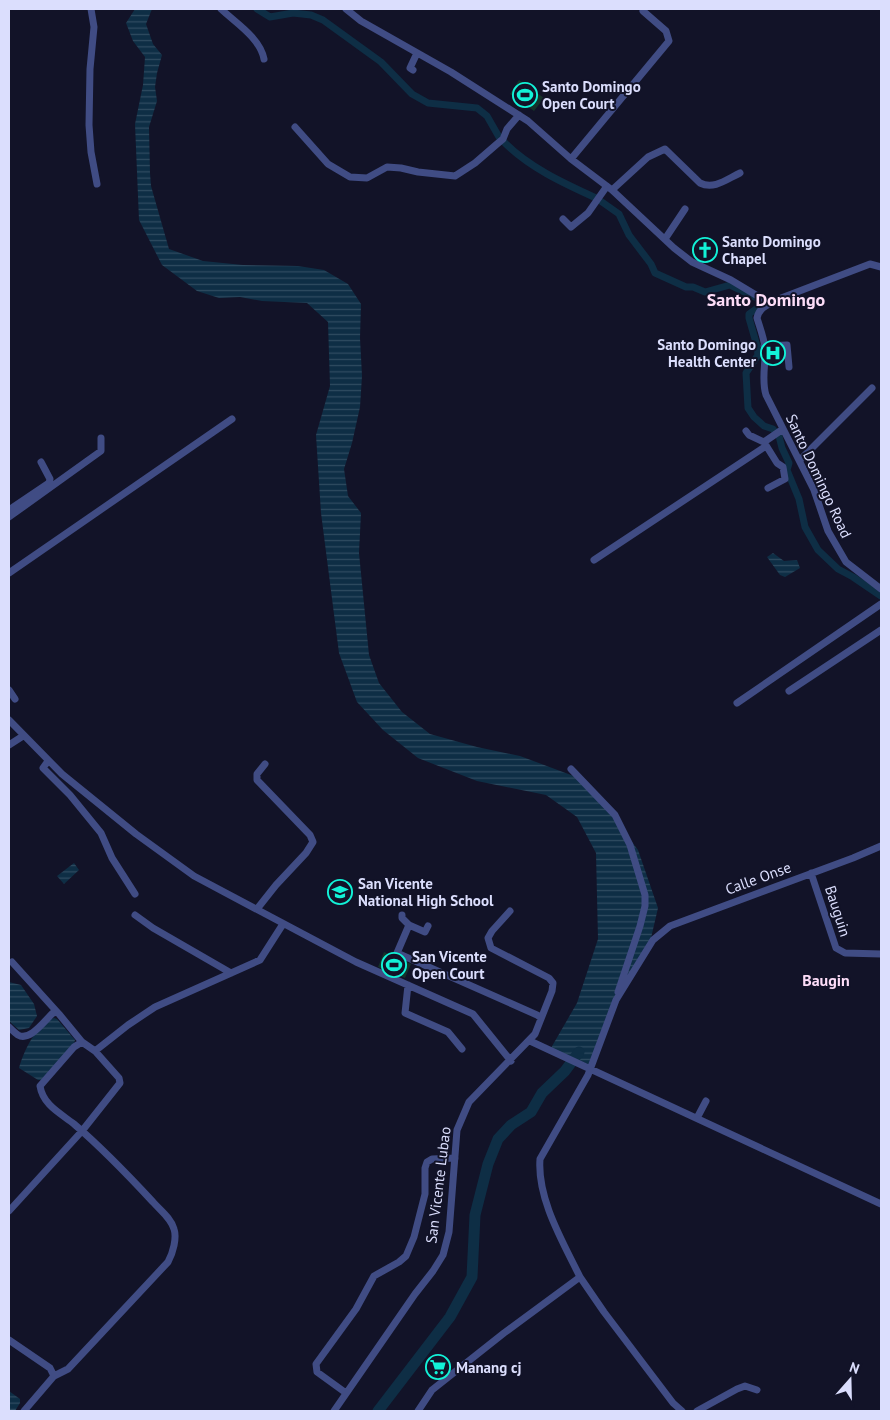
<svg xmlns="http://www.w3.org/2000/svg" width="890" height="1420" font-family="'PT Sans',sans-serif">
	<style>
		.pitch { fill: #15322a }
		.water { fill: url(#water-rules) }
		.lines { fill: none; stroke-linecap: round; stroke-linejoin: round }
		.canal { stroke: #0e2e45; stroke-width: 7 }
		.river { stroke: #0e2e45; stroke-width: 11 }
		.minor { stroke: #404c84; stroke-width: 7 }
		.labels { text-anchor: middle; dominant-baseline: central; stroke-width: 4; stroke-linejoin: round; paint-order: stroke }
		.poi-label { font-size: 15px; font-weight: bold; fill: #dbdefd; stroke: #121328; text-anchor: start }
		.street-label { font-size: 15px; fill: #dbdefd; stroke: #121328 }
		.neighbourhood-label { font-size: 16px; font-weight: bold; fill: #fdddf8; stroke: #121328 }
		.quarter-label { font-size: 18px; font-weight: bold; fill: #fdddf8; stroke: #121328 }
	</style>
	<defs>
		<pattern id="water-rules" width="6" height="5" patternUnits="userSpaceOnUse" patternTransform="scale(1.25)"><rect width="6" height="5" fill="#0e2e45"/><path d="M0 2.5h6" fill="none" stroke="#304c61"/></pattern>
	</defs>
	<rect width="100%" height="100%" fill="#121328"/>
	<path class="pitch" d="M519,80L544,98L534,111L510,94Z
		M384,952L411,964L405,978L378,967Z"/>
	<path class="water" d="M135,9H152L146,24L153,44L162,55L157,73L155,87L157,101L149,127L150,173L151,186L169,249L203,261L243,265L298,266L324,270L348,284L361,304L360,338L362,376L360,407L352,443L344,469L348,496L361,513L359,553L369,655L379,683L402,712L430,734L477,747L520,756L579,778L604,805L638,850L658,908L651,938L634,967L590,1065L551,1048L577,1003L598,939L596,853L577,817L546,795L477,781L418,758L383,730L357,702L339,653L321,513L316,435L330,386L328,322L307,303L262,301L240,297L219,298L197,291L162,265L139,220L135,124L143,85L145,57L133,41L126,23Z
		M773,553L784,561L797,560L800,568L785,577L780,575L767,557Z
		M74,863L79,870L64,884L57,876Z
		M9,982L21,985L34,1004L37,1016L29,1028L19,1030L9,1021Z
		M54,1018L57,1019L75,1040L73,1046L42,1080H38L19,1068C24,1051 36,1024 54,1018Z
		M9,1391L20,1399V1403L15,1411H9Z"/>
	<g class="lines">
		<path class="canal" d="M257,9L270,17L293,13L311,15L323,20L381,62L412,94L428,103L477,108L487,116L499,137
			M503,141C528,167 563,183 596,198
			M602,202L619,214L629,235L651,264L655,273L686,287H693L705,292L730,285L757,298L760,301V306L749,314V318L757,346L758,355L746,373L748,408L754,417L764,426L773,429L779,436L782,448L789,463L787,470L799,499L805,527L818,550L838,569L853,577L881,596"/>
		<path class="river" d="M378,1411L450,1317L472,1277L475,1215L488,1164L498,1139L511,1125L531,1112L542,1093L565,1071L579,1052"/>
		<path class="minor" d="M91,9L94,27L90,69L89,125L91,152L97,184
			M221,9C236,23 260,38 264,59
			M346,9L361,21L451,72L528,121L571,159L612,190L674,248L692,262L731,280L771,304
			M413,70L410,68L417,53
			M295,127L328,164L350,177L367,178L387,167L401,168L418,172L455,176L475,163L497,144L503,139L507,129L519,115
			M571,159L669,41L666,31L643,11
			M612,190L648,157L665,149L700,183C714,190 727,179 740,173
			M563,219L571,227L588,213L607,186
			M665,239L685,209
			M881,267L870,264L776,300C768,306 759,307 757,318C760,328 764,338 765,348C766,364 761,380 766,395L814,490L828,531L846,562L881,589
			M764,346L787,345L789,367
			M746,431L749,435L764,442
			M800,460L872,388
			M768,488L785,479L783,467L777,463L764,442L783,429
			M9,510L49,483L50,479L41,462
			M9,517L101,451V438
			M594,560L766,446
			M9,573L232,419
			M9,690L15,699
			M789,691L881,630
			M737,703L881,604
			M9,720L62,774L136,834L194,876L356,962L473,1014L511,1061
			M9,745L23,736
			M48,761L43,768L70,795L101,833L112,858L135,894
			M571,769L615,815L630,845L645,895V906L640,926L618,992
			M811,873L836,948L845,953L881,954
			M257,909L276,885L306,853L313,842L310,835L257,780V774L265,764
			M135,915L153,928L231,973
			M402,915V918L409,925
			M428,926L425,932L409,925L397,953L537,1015L541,1018
			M12,962L59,1014L82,1042L95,1051L128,1025L155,1007L260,960L283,924
			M408,985L405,1013L448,1032L462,1049
			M9,1027C11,1029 15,1033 18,1035C30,1042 45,1020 53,1013L57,1012
			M530,1041L881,1204
			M697,1118L706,1101
			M9,1211L82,1131L120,1083L119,1078L95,1051
			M580,1277L604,1312L673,1403L682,1411
			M9,1340L50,1368L54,1376
			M346,1393L317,1372L316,1364L356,1309L374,1276L399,1262L406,1256L414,1237L425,1194V1168L427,1162L432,1159L455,1158
			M24,1411L54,1376L68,1369L168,1262C173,1253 177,1238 174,1229C171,1218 160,1210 153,1202C128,1175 102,1148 74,1124C60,1113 43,1105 40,1086L74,1047L82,1042
			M334,1411L415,1294L433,1271L443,1255L449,1232L457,1130L469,1102L535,1034L552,991L553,983L549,978L491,948L488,938L492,931L510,911
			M418,1411L432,1390L504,1333L580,1277C563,1242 537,1199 540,1159L588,1075L616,1000L653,940L670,926L853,858L881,846
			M697,1411L737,1389L745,1386L757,1390"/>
	</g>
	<defs>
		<symbol id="stadium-ring" viewBox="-11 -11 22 22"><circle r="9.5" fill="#121328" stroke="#12f2d7" stroke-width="1.5"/><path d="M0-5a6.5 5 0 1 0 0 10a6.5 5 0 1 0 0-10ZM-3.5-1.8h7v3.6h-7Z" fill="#12f2d7"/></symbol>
		<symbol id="church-ring" viewBox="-11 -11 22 22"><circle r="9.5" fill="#121328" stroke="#12f2d7" stroke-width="1.5"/><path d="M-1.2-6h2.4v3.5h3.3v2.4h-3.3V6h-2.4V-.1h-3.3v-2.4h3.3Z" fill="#12f2d7"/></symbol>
		<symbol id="hospital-ring" viewBox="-11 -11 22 22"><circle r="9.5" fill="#121328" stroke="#12f2d7" stroke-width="1.5"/><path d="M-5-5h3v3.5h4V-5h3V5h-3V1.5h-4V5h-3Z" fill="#12f2d7"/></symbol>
		<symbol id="school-ring" viewBox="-11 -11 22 22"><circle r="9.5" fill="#121328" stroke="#12f2d7" stroke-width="1.5"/><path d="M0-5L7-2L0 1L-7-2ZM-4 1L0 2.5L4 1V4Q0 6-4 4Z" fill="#12f2d7"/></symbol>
		<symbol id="supermarket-ring" viewBox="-11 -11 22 22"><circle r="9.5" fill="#121328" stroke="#12f2d7" stroke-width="1.5"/><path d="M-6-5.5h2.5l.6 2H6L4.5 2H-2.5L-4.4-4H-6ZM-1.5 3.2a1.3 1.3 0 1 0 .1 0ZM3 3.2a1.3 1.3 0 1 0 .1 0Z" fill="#12f2d7"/></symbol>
	</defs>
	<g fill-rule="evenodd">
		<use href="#stadium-ring" x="511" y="81" width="28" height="28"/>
		<use href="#church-ring" x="691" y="236" width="28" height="28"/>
		<use href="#hospital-ring" x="759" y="339" width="28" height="28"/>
		<use href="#school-ring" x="326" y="878" width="28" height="28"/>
		<use href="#stadium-ring" x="380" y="951" width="28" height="28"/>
		<use href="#supermarket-ring" x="424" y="1353" width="28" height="28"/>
	</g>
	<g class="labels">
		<g class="poi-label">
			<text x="542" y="86">Santo Domingo<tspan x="542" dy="17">Open Court</tspan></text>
			<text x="722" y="241">Santo Domingo<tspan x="722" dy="17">Chapel</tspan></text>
			<text x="756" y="344" text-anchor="end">Santo Domingo<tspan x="756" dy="17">Health Center</tspan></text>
			<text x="358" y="883">San Vicente<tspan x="358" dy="17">National High School</tspan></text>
			<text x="412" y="956">San Vicente<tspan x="412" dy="17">Open Court</tspan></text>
			<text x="456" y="1367">Manang cj</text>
		</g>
		<g class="street-label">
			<text transform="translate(819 476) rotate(65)">Santo Domingo Road</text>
			<text transform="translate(758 878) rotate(-20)">Calle Onse</text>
			<text transform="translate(838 911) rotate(72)">Bauguin</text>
			<text transform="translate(438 1185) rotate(-83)">San Vicente Lubao</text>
		</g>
		<g class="neighbourhood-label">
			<text x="826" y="980">Baugin</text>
		</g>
		<g class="quarter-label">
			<text x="766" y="299">Santo Domingo</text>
		</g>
	</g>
	<rect width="890" height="1420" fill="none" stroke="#dbdefd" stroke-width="20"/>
	<g transform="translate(850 1380) rotate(20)" stroke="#121328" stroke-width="4" paint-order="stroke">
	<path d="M0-4L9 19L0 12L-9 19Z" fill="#dbdefd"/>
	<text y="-8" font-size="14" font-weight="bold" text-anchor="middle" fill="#dbdefd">N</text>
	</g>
</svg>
